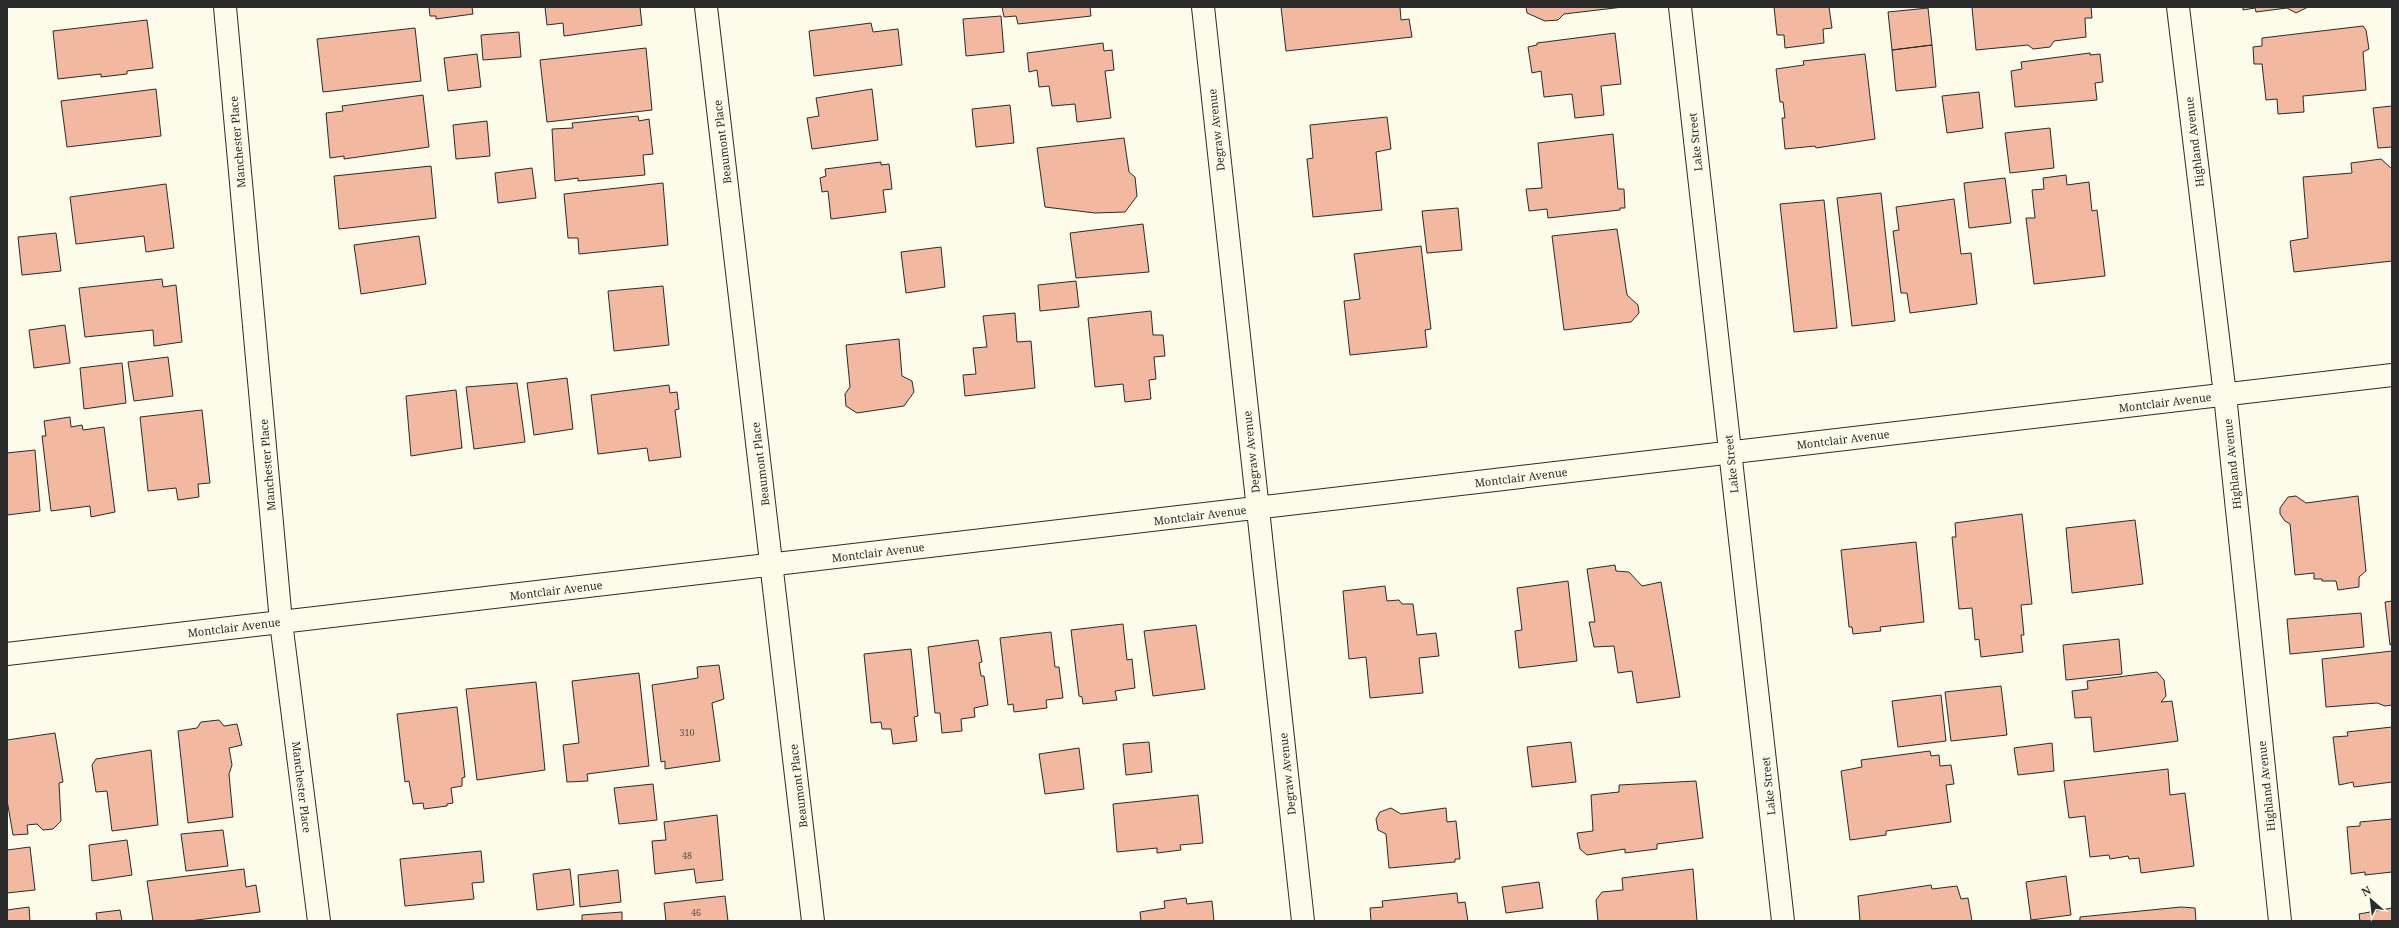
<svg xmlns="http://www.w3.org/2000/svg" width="2399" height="928" font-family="'Noto Serif',serif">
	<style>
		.building { fill: #f2b8a0; stroke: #2b2b2b }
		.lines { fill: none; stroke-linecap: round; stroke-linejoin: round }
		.street-casing { stroke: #2b2b2b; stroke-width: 24 }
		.secondary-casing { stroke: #2b2b2b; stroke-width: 24 }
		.street { stroke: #fdfbea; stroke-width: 22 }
		.secondary { stroke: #fdfbea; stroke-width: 22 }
		.labels { text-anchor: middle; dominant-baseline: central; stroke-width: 3; stroke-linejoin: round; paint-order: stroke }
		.number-label { font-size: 9px; fill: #5d4e48 }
		.street-label { font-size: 11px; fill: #2b2b2b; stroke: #fdfbea }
	</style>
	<rect width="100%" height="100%" fill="#fdfbea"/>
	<path class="building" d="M429,7H472L473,14L436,19V16H430Z
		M545,7H640L642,25L564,36L563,23L547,25Z
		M1002,7H1090L1091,16L1018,24L1016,16L1004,17Z
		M1281,7H1400L1401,20L1409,19L1412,37L1286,51Z
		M1526,7H1623L1564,14L1558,20L1545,21L1527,13Z
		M1774,7H1829L1832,28L1823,29L1824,43L1785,48L1784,35H1777Z
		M1972,7H2091L2092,18H2085L2086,37L2054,41L2050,47L2033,49L2028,45L1976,50Z
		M2243,7H2308L2296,13L2287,8L2256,12L2255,8L2243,10Z
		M1928,8L1932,45L1892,50L1888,12Z
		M1001,16L1004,52L966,56L963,19Z
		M147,20L153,68L127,71V74L101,77V74L58,79L53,31Z
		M871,23L873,32L898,29L902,65L814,76L809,31Z
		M2363,26L2366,30L2369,49L2363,52L2366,90L2303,96L2304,112L2278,114L2277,99L2266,100L2262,64H2254L2253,47L2262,46V38Z
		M415,28L421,81L323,92L317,39Z
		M519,32L521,57L483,60L481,35Z
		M1615,33L1621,84L1601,86L1604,115L1575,118L1572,94L1544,97L1541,71L1532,73L1528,47L1537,45V43Z
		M1103,43L1104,51L1112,50L1114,70L1105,71L1111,118L1077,122L1075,104L1052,106L1049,86L1039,87L1037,70L1029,72L1027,53Z
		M1932,45L1936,87L1896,91L1892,50Z
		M646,48L652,110L547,122L540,60Z
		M2090,53V55L2100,54L2103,82L2095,83L2097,100L2015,107L2011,71L2022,69L2021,62Z
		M477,54L481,87L448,91L444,58Z
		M1865,54L1875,139L1816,148L1815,146L1785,149L1782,118H1785L1783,102H1780L1776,69L1804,65L1803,61Z
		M156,89L161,136L67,147L61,101Z
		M872,89L878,140L812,149L807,118L819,116L816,98Z
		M1979,92L1983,128L1947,133L1942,96Z
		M423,95L429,147L344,159V156L330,158L326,113L343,111L342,106Z
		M1010,105L1014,143L976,147L972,109Z
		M2392,106V147L2378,148L2373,108Z
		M638,116L639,121L649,119L653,154L643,155L645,175L578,181V178L555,181L552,129L573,128L572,123Z
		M1387,117L1391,149L1376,152L1382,210L1313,217L1307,159L1313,158L1310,125Z
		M487,121L490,156L456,159L453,125Z
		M2050,128L2054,168L2010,173L2005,133Z
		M1613,134L1618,189H1624L1625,208H1620V210L1548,218L1547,209L1529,211L1526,189L1542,188L1538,143Z
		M1124,138L1129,172L1135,177L1137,196L1125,212L1095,213L1045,207L1037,148Z
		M2381,159L2392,169V261L2294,272L2290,241L2308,238L2303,177L2352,173L2351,163Z
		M881,162V165L889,164L892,189L883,190L886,212L831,219L828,191L822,192L820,178L826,176L825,169Z
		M431,166L436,218L339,229L334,176Z
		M532,168L536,198L498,203L495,173Z
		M2066,175L2067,185L2089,182L2092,211L2097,210L2105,276L2034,284L2026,218H2035L2032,190L2044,189L2043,178Z
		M2005,178L2011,223L1969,228L1964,183Z
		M663,183L668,245L579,254L578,238H568L564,194Z
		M166,184L174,248L146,252L144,236L76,244L70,197Z
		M1881,193L1895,321L1852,326L1837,198Z
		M1954,199L1961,254L1971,253L1977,304L1910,313L1907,293H1901L1893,231L1899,230L1896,207Z
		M1824,200L1837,328L1794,332L1780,204Z
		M1458,208L1462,250L1427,253L1422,211Z
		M1143,224L1149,272L1076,278L1070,233Z
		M1617,229L1627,295L1638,305L1639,313L1631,322L1564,330L1552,236Z
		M56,233L61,271L22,275L18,237Z
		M419,236L426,284L361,294L354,245Z
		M1421,246L1431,329L1425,330L1427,347L1350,355L1344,301L1360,299L1354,254Z
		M941,247L945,287L906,293L901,252Z
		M162,279L163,287L176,285L182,342L154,346L153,330L85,337L79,288Z
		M1076,281L1079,307L1040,311L1038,285Z
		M663,286L669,345L614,351L608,291Z
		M1151,311L1153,335H1163L1165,356L1154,357L1156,379L1149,380L1151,399L1125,402L1123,384L1095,387L1088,318Z
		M1015,313L1017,342L1031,341L1035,388L965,396L963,375L976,374L973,348L987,347L983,316Z
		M65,325L70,363L34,368L29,330Z
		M899,339L902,376L912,381L914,392L904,406L857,413L846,406L845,394L850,387L846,345Z
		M168,357L173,396L134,401L128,362Z
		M122,363L126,403L84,409L80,368Z
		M567,378L573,429L534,435L527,383Z
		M517,383L525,442L474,449L466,387Z
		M669,385L670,393L677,392L679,409L675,410L681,457L649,461L647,448L598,454L591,395Z
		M456,390L462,448L411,456L406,396Z
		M202,410L210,483L198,484L199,497L178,500L176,488L148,491L140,417Z
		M70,417L71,427L82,425L83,430L104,427L115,512L91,517L90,506L51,511L42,436H46L44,421Z
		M35,450L40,511L7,515V453Z
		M2296,496L2306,503L2358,496L2366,571L2359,577V587L2338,590L2336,581H2322V579H2314V573L2295,575L2290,524L2285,521L2280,514V508L2288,497Z
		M2022,514L2032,604L2021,605L2024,635H2021L2023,652L1981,657L1979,639L1975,640L1972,608L1959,609L1952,537H1956L1955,523Z
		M2135,520L2143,584L2072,593L2066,528Z
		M1916,542L1924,622L1880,627L1881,631L1853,634L1852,627H1849L1841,550Z
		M1615,565L1616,571L1629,572L1642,586L1661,582L1680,697L1637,703L1632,671L1618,673L1614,646L1594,647L1589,622H1595L1587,569Z
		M1568,581L1577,661L1519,668L1515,631L1522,630L1517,588Z
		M1385,586L1387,601L1399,600L1402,604H1413L1417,635L1436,633L1439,656L1419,658L1423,693L1370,698L1366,657L1349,659L1343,591Z
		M2392,601V644L2390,645L2385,602Z
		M2361,613L2364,647L2290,654L2287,619Z
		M1123,624L1127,660L1132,659L1135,688L1115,691L1117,700L1083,704L1082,697L1079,696L1071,630Z
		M1196,625L1205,689L1153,696L1144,631Z
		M1051,632L1055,667H1059L1063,698L1046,700L1047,708L1014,712L1013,704L1008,705L1000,638Z
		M2119,639L2122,674L2066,680L2063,645Z
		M978,640L982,662L979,663L981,676H984L988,705L974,708L975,717L961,719L962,731L942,733L940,713H935L928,647Z
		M911,649L918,716L914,717L917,741L893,744L891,729H882L881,722L871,723L864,654Z
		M2392,651V705L2385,706L2377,703L2326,707L2322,659Z
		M719,665L724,699L712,703L720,761L665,769V761L661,762L652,685L698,678L697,667Z
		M2157,672L2164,680L2166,696L2161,702L2172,701L2178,741L2094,752L2091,717L2075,718L2072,691L2088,689L2087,681Z
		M639,673L649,766L587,774L588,781L567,782L563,745L579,743L572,681Z
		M536,682L545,770L477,780L466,689Z
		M2001,686L2007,735L1951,741L1945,692Z
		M1941,695L1946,741L1898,747L1892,701Z
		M457,707L465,777L462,778V786L451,788L453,803L447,804V806L424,809L423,803L413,804L409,781L405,782L397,714Z
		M219,720L224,726L237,724L242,745L229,748L232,765L229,774L233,817L188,823L178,731L197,728L201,722Z
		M2392,727V782L2354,787L2353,782L2339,785L2333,737L2348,736L2347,732Z
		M55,733L63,782L59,783L61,821L53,829L43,830L37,824L27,825L28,834L13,835L7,800V740Z
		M1149,742L1152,772L1126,775L1123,744Z
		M1571,742L1576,782L1532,787L1527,747Z
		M2052,743L2054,771L2018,775L2014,748Z
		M1079,748L1084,789L1045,794L1039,754Z
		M151,750L158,825L112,831L107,791L96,792L92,765L96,759Z
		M1930,751L1931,756L1939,755L1940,766L1951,765L1954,784L1946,785L1951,822L1886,831V835L1850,840L1841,771L1862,767L1861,760Z
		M2168,769L2170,795L2185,793L2194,866L2141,873L2139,858L2129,859L2128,856L2110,859L2109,855L2090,857L2085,816L2069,818L2064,781Z
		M1696,781L1703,838L1657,844V849L1625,853V849L1587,855L1580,849L1577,833L1593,831L1591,795L1619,792V785Z
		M653,784L657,820L619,824L614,788Z
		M1198,795L1203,843L1180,845L1181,850L1157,853V848L1117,852L1113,804Z
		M1391,808L1401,814L1446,808L1447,822L1456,821L1460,859H1455V862L1389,868L1386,834L1378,830L1376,819L1380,812Z
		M717,815L723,880L696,883L694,869L655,874L652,841L666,840L664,822Z
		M2392,819V872L2365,875V872L2351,874L2347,827L2360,826V822Z
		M223,830L228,866L186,871L181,834Z
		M127,840L132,875L92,881L89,845Z
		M30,847L35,890L7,893V850Z
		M481,851L484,882L472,883L474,899L405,906L400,859Z
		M244,869L246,887L256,885L260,912L189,921H153L147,881Z
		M570,869L574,905L537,910L533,874Z
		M1693,869L1697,921H1598L1596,900L1602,892L1623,890L1622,878Z
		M618,870L621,902L580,907L578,875Z
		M2066,876L2071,915L2031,920L2026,882Z
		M1539,882L1543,908L1506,913L1502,887Z
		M1931,885L1932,889L1957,886L1961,899L1968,898L1972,921H1860L1858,896Z
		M1457,893L1458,903L1465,902L1468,921H1371L1370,908L1383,907L1382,901Z
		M725,896L728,921H666L664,903Z
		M1186,898L1187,904L1212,901L1214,921H1141L1140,912L1165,908L1164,901Z
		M29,907L30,921H7V910Z
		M2181,907L2195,908L2196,921H2076L2080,920V917Z
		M2392,908V921H2360L2359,914Z
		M120,910L122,921H97L96,913Z
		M622,912V921H582V915Z"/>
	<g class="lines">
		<defs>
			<path id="street" d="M225,7L281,622L319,921
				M706,7L813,921
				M1203,7L1303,921
				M2178,7L2225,395L2280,921
				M7,654L2392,375"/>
			<path id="secondary" d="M1680,7L1783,921"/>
		</defs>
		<use href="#street" class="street-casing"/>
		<use href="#secondary" class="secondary-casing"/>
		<use href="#street" class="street"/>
		<use href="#secondary" class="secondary"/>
	</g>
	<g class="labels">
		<g class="number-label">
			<text x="687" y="732">310</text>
			<text x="687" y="855">48</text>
			<text x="696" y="912">46</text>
		</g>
		<g class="street-label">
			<text transform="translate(1216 130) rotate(-96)">Degraw Avenue</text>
			<text transform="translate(237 142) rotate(-95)">Manchester Place</text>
			<text transform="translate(722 142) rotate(-97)">Beaumont Place</text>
			<text transform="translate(1695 142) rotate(-96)">Lake Street</text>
			<text transform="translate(2194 142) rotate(-97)">Highland Avenue</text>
			<text transform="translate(2165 402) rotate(-7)">Montclair Avenue</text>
			<text transform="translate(1843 439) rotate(-7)">Montclair Avenue</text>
			<text transform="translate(1251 452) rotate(-96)">Degraw Avenue</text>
			<text transform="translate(760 464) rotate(-97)">Beaumont Place</text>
			<text transform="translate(1731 464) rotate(-96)">Lake Street</text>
			<text transform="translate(2232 464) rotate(-96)">Highland Avenue</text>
			<text transform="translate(267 465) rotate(-95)">Manchester Place</text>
			<text transform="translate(1521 477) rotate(-7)">Montclair Avenue</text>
			<text transform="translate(1200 515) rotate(-7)">Montclair Avenue</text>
			<text transform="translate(878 552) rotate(-7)">Montclair Avenue</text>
			<text transform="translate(556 590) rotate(-7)">Montclair Avenue</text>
			<text transform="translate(234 627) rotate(-7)">Montclair Avenue</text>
			<text transform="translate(1287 774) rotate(-96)">Degraw Avenue</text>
			<text transform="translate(798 786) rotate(-97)">Beaumont Place</text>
			<text transform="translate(1768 786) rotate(-96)">Lake Street</text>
			<text transform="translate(2266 786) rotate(-96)">Highland Avenue</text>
			<text transform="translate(302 787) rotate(83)">Manchester Place</text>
		</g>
	</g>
	<rect width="2399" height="928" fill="none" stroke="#2b2b2b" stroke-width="16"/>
	<g transform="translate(2371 900) rotate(332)" stroke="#fdfbea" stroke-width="3" paint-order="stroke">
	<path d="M0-3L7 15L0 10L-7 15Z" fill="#2b2b2b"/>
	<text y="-6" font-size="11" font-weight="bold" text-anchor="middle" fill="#2b2b2b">N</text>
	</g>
</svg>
